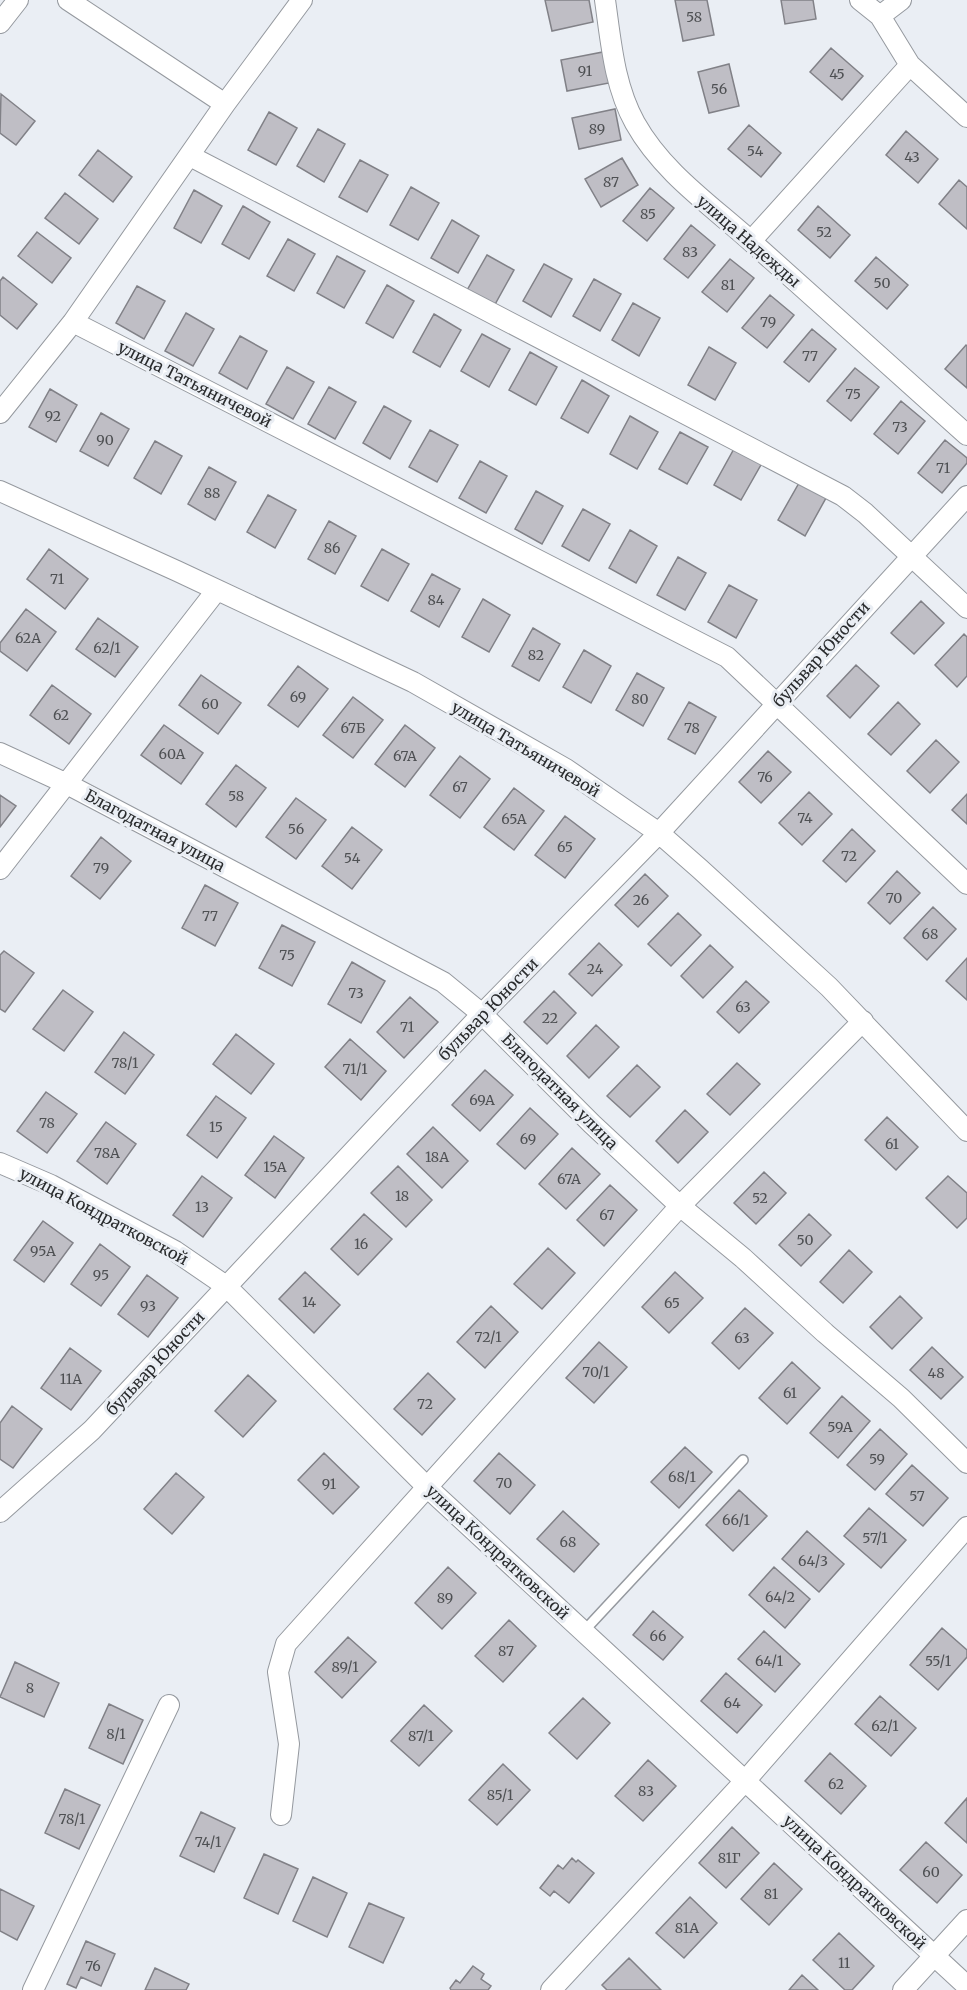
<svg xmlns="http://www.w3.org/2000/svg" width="967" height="1990" font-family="Merriweather,serif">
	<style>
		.building { fill: #bfbec5; stroke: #818187; stroke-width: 1.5 }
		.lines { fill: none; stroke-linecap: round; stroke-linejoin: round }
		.service-casing { stroke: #95999f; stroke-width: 12 }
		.minor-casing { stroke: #95999f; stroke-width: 22 }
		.service { stroke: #fff; stroke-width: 9 }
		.minor { stroke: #fff; stroke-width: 20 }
		.labels { text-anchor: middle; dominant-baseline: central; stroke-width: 6; stroke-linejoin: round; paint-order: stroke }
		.number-label { font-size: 14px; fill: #4e5053 }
		.street-label { font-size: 16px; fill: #292b2d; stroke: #eaeef4 }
	</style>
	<rect width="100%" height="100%" fill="#eaeef4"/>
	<path class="building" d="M545,0H589L593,22L552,31Z
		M675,0H707L714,35L683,41Z
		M781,0H813L816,19L785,24Z
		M831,48L863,76L842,100L810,72Z
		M603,52L609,83L567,91L561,60Z
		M729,64L739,106L709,113L698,72Z
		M1,94L35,121L16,145L0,133Z
		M615,109L621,140L579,149L572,118Z
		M269,112L297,128L276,165L248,150Z
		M749,125L781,153L761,177L728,149Z
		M318,129L345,144L324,182L297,166Z
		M906,131L938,159L918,183L886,155Z
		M98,150L132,177L113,202L79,175Z
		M622,158L638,185L601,207L585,179Z
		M360,160L388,175L367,212L339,197Z
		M959,180L967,187V229L939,204Z
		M411,187L439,203L418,240L390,225Z
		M650,188L674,208L647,241L623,221Z
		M194,190L222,206L201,243L174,228Z
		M65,193L98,219L79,244L45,218Z
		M243,206L270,222L249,259L222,244Z
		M818,206L850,235L830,258L798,230Z
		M452,220L479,236L458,273L431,258Z
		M691,225L715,245L688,278L664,259Z
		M37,232L71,258L52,283L18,256Z
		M288,239L315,254L294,291L267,276Z
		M487,255L514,270L493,308L466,292Z
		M337,256L365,271L344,308L317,293Z
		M876,257L908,285L887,309L855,281Z
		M730,259L754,278L727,312L702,292Z
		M544,264L572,279L551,317L523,301Z
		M3,277L37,304L17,329L0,315V281Z
		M594,279L621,294L600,331L573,316Z
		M387,285L414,301L393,338L366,323Z
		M137,286L165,301L144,339L116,323Z
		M770,295L794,315L767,348L742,328Z
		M633,303L660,318L639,356L612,340Z
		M186,313L214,329L193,366L165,351Z
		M434,314L461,330L440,367L413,352Z
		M812,329L836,349L809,382L784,362Z
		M482,334L510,349L489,387L461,371Z
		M240,336L267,351L247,389L219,373Z
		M966,345L967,346V388L945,369Z
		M709,347L736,363L715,400L688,385Z
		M530,352L557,367L536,405L509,390Z
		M287,367L314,382L293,419L266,404Z
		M855,368L879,387L851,421L827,401Z
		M582,380L609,396L588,433L561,418Z
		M329,387L356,402L335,439L308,424Z
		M50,389L77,405L56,442L29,427Z
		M901,401L925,421L898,454L874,434Z
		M384,406L411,421L390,459L363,443Z
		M101,413L129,429L108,466L80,451Z
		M630,416L658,432L637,469L610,454Z
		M430,430L458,445L437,482L409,467Z
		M680,432L708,447L687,484L659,469Z
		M945,440L967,458V463L942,493L918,473Z
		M155,441L182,456L161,494L134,478Z
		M735,447L762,463L741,500L714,485Z
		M480,461L507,476L486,513L459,498Z
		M209,467L236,482L215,520L188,504Z
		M799,483L826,498L805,536L778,520Z
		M536,491L563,506L542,544L515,529Z
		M268,495L296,510L275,548L247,532Z
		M583,509L610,524L589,561L562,546Z
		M329,521L356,536L335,574L308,559Z
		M630,530L657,546L636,583L609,568Z
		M49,549L88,579L65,609L27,579Z
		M382,549L409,564L388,601L361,586Z
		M678,557L706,573L685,610L657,595Z
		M432,574L460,589L439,627L411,611Z
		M729,585L757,600L736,638L708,622Z
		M483,599L510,615L489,652L462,637Z
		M921,601L944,623L914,654L891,633Z
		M26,609L56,632L27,671L0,651V643Z
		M98,618L138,647L115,677L76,649Z
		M533,628L560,644L539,681L512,666Z
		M964,634L967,637V676L957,687L935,665Z
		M584,650L611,666L591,703L563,687Z
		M856,665L879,686L850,718L827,696Z
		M298,666L328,689L298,727L268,705Z
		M637,673L664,688L643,726L616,710Z
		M201,675L241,703L218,734L179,705Z
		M52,685L91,714L69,744L30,715Z
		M353,697L383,720L353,758L323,735Z
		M689,702L716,717L695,754L668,739Z
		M898,702L920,724L891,755L868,734Z
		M164,725L203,753L181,784L141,755Z
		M405,725L435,748L405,787L375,764Z
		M936,740L959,762L930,793L907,771Z
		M768,751L791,772L761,803L739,782Z
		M460,756L490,779L460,818L430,795Z
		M236,765L266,788L236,827L206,804Z
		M514,788L544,811L514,850L484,827Z
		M809,792L832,814L802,845L779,823Z
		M967,794V824L952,810Z
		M0,795L16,806L0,827Z
		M296,798L326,820L296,859L266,837Z
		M565,816L595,839L565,878L535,855Z
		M352,827L382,850L352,889L322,866Z
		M852,829L875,851L846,882L823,861Z
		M101,837L131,861L100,899L71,876Z
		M897,871L920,893L890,924L868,903Z
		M645,874L668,896L638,927L615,905Z
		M205,885L238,903L215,946L182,928Z
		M933,907L956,929L927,960L904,938Z
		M678,913L701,935L671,966L648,944Z
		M282,925L315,942L292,986L259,968Z
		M599,943L622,965L592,996L569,974Z
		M710,945L733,967L703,998L681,976Z
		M4,951L34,973L5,1012L0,1009V955Z
		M967,958V1000L946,981Z
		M352,962L385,981L361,1023L328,1004Z
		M746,981L769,1002L739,1033L717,1012Z
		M63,990L93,1012L64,1051L33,1029Z
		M554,991L576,1013L547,1044L524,1022Z
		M410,997L438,1022L404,1058L377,1032Z
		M596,1025L619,1047L589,1078L567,1056Z
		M124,1032L154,1055L125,1094L95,1072Z
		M236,1034L274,1064L251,1094L213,1064Z
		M350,1039L386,1071L361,1100L325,1067Z
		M737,1063L760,1084L730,1115L707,1094Z
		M637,1065L660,1087L630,1117L607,1096Z
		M485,1070L513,1095L480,1131L452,1105Z
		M46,1092L77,1114L47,1153L17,1131Z
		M216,1096L246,1118L217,1158L187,1135Z
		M530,1108L558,1134L525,1169L497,1144Z
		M685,1110L708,1132L678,1163L656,1141Z
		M887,1117L918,1147L896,1170L865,1140Z
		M106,1122L136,1144L107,1184L77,1161Z
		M433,1127L468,1161L442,1188L407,1154Z
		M274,1136L304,1158L275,1198L245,1175Z
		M572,1148L600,1174L566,1209L539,1184Z
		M398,1166L432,1200L406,1227L371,1193Z
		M764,1172L786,1193L756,1224L734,1203Z
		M202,1176L232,1198L203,1237L173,1215Z
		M948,1176L967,1193V1218L957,1228L926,1198Z
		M610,1185L637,1210L604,1246L577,1220Z
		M364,1214L392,1239L358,1275L331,1249Z
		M809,1214L831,1235L801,1266L779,1245Z
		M43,1221L73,1243L44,1282L14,1260Z
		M100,1244L130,1267L101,1306L71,1284Z
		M548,1248L575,1273L542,1309L514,1284Z
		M849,1250L872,1272L843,1303L820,1282Z
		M305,1272L340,1305L314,1333L279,1299Z
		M675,1272L703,1298L669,1333L642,1307Z
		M147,1275L178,1298L148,1337L118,1314Z
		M900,1296L922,1318L892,1349L870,1327Z
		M491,1306L518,1332L485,1368L457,1342Z
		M745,1308L773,1333L739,1369L712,1343Z
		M599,1342L627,1367L594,1403L566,1378Z
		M932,1347L963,1377L941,1399L910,1370Z
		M70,1348L101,1371L71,1410L41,1388Z
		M792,1362L820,1388L787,1424L759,1398Z
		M428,1373L455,1399L422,1435L394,1409Z
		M248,1375L276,1401L243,1437L215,1411Z
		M842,1396L870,1421L838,1458L810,1433Z
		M12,1406L42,1429L13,1468L0,1459V1423Z
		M880,1429L907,1454L875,1490L847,1465Z
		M685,1447L712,1472L679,1508L651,1482Z
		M324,1453L359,1487L333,1514L298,1480Z
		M499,1453L535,1485L510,1514L474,1481Z
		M912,1465L948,1498L923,1526L886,1494Z
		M176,1473L204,1497L172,1534L144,1509Z
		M739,1490L767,1516L733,1551L706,1525Z
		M869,1508L906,1540L881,1568L844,1536Z
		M563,1511L599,1544L574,1572L537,1539Z
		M807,1531L844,1564L819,1592L782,1559Z
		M448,1567L476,1593L442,1629L415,1603Z
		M774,1567L810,1599L785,1628L749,1595Z
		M653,1611L683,1637L663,1660L633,1635Z
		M509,1620L536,1646L503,1682L475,1656Z
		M942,1628L967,1650V1657L938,1690L910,1665Z
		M764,1631L800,1664L775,1692L738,1659Z
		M348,1637L376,1662L342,1698L315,1672Z
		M15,1662L59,1683L44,1717L0,1697Z
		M726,1673L762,1705L737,1733L701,1701Z
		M880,1696L916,1728L891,1756L855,1724Z
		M583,1698L610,1723L577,1759L549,1733Z
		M109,1704L143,1720L123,1764L89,1748Z
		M424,1705L452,1731L419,1766L391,1741Z
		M830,1753L866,1786L841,1814L805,1781Z
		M648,1760L676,1786L643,1821L615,1796Z
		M503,1764L530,1790L497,1825L469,1800Z
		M65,1789L100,1805L79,1849L45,1833Z
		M967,1798V1843L945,1823Z
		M201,1812L235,1828L214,1872L180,1856Z
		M732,1827L759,1853L726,1888L699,1863Z
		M926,1842L962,1875L937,1903L900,1870Z
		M264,1854L298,1869L278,1914L244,1898Z
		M572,1858L576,1862L578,1860L594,1873L569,1903L554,1891L550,1896L540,1888L558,1865L563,1869Z
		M774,1863L802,1889L769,1925L741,1899Z
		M313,1877L347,1893L327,1937L293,1921Z
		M0,1889L34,1906L17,1940L0,1931Z
		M690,1897L717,1923L684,1958L656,1933Z
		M369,1903L404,1918L383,1963L349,1947Z
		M839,1933L874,1966L852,1990H845L813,1960Z
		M86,1941L115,1954L101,1986L81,1977L76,1988L67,1984Z
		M629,1958L661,1990H607L602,1985Z
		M473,1966L484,1974L481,1979L491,1986L488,1990H451L450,1988L456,1980L460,1983Z
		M155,1968L189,1984L186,1990H145Z
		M802,1975L818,1990H789Z"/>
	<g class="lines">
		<defs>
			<path id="service" d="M584,1631L743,1460"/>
			<path id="minor" d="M68,0L225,104
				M605,0C611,42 614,85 635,123C663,173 711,205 753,243C825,307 896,371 967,435
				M860,0L880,16L910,65L967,117
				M880,16L901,0
				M0,23L18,0
				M190,156L843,496L865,513L967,608
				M751,241L910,65
				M73,322L727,657L967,884
				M0,413L73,322L225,104L302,0
				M0,491L177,571L413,682L566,769L659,833L700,869L829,987L967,1131
				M0,753L65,783L443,982L482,1014L592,1124L680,1206L743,1258L825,1333L901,1398L967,1463
				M0,869L216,591
				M0,1163L51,1185L175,1251L226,1286L427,1487L967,1986
				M0,1512L92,1430L482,1014L659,833L967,496
				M281,1815L289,1744L278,1672L286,1644L680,1206L863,1021
				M33,1990L169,1705
				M551,1990L745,1781L967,1527
				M903,1990L967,1920"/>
		</defs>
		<use href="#service" class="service-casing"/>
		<use href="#minor" class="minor-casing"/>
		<use href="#service" class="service"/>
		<use href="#minor" class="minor"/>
	</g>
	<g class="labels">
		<g class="number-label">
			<text x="694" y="17">58</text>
			<text x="585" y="71">91</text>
			<text x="837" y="74">45</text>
			<text x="719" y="89">56</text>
			<text x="597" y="129">89</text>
			<text x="755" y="151">54</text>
			<text x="912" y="157">43</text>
			<text x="611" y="182">87</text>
			<text x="648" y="214">85</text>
			<text x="824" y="232">52</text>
			<text x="690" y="252">83</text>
			<text x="882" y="283">50</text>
			<text x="728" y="285">81</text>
			<text x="768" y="322">79</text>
			<text x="810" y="356">77</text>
			<text x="853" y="394">75</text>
			<text x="53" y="416">92</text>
			<text x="900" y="427">73</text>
			<text x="105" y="440">90</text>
			<text x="943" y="468">71</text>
			<text x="212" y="493">88</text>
			<text x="332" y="548">86</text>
			<text x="57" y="579">71</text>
			<text x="436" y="600">84</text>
			<text x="28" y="638">62А</text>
			<text x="107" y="648">62/1</text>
			<text x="536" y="655">82</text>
			<text x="298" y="697">69</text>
			<text x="640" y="699">80</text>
			<text x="210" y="704">60</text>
			<text x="61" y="715">62</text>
			<text x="353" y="728">67Б</text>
			<text x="692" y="728">78</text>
			<text x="172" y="754">60А</text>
			<text x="405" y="756">67А</text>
			<text x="765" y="777">76</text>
			<text x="460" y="787">67</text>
			<text x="236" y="796">58</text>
			<text x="805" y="818">74</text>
			<text x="514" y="819">65А</text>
			<text x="296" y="829">56</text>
			<text x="565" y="847">65</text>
			<text x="849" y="856">72</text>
			<text x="352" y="858">54</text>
			<text x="101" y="868">79</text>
			<text x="894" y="898">70</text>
			<text x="641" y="900">26</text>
			<text x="210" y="916">77</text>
			<text x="930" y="934">68</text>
			<text x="287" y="955">75</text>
			<text x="595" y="969">24</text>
			<text x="356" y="993">73</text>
			<text x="743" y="1007">63</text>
			<text x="550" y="1018">22</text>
			<text x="407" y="1027">71</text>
			<text x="125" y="1063">78/1</text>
			<text x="355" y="1069">71/1</text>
			<text x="482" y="1100">69А</text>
			<text x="47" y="1123">78</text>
			<text x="216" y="1127">15</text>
			<text x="528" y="1139">69</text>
			<text x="892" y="1144">61</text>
			<text x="107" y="1153">78А</text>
			<text x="437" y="1157">18А</text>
			<text x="275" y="1167">15А</text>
			<text x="569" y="1179">67А</text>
			<text x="402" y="1196">18</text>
			<text x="760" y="1198">52</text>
			<text x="202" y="1207">13</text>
			<text x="607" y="1215">67</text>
			<text x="805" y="1240">50</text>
			<text x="361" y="1244">16</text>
			<text x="43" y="1251">95А</text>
			<text x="101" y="1275">95</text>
			<text x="309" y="1302">14</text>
			<text x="672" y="1303">65</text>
			<text x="148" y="1306">93</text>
			<text x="488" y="1337">72/1</text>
			<text x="742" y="1338">63</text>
			<text x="596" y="1372">70/1</text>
			<text x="936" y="1373">48</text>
			<text x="71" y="1379">11А</text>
			<text x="790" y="1393">61</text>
			<text x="425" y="1404">72</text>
			<text x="840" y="1427">59А</text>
			<text x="877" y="1459">59</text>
			<text x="682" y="1477">68/1</text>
			<text x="504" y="1483">70</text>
			<text x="329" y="1484">91</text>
			<text x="917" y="1496">57</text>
			<text x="736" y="1520">66/1</text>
			<text x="875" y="1538">57/1</text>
			<text x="568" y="1542">68</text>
			<text x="813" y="1561">64/3</text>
			<text x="780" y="1597">64/2</text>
			<text x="445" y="1598">89</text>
			<text x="658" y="1636">66</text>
			<text x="506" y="1651">87</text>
			<text x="769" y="1661">64/1</text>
			<text x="938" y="1661">55/1</text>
			<text x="345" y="1667">89/1</text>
			<text x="30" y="1688">8</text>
			<text x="732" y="1703">64</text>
			<text x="885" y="1726">62/1</text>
			<text x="116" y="1734">8/1</text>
			<text x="421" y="1736">87/1</text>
			<text x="836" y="1784">62</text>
			<text x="646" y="1791">83</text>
			<text x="500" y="1795">85/1</text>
			<text x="72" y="1819">78/1</text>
			<text x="208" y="1842">74/1</text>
			<text x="729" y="1858">81Г</text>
			<text x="931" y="1872">60</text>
			<text x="771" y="1894">81</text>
			<text x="687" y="1928">81А</text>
			<text x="844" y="1963">11</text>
			<text x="93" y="1966">76</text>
		</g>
		<g class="street-label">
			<text transform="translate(749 241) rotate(41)">улица Надежды</text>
			<text transform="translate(195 384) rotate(27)">улица Татьяничевой</text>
			<text transform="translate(821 654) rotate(-48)">бульвар Юности</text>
			<text transform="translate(526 749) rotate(31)">улица Татьяничевой</text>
			<text transform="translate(155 830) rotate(28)">Благодатная улица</text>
			<text transform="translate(488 1009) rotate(-46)">бульвар Юности</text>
			<text transform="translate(560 1091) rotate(45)">Благодатная улица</text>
			<text transform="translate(104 1216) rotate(28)">улица Кондратковской</text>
			<text transform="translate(155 1363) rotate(-47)">бульвар Юности</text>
			<text transform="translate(498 1552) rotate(43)">улица Кондратковской</text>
			<text transform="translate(855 1882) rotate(43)">улица Кондратковской</text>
		</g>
	</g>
</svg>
